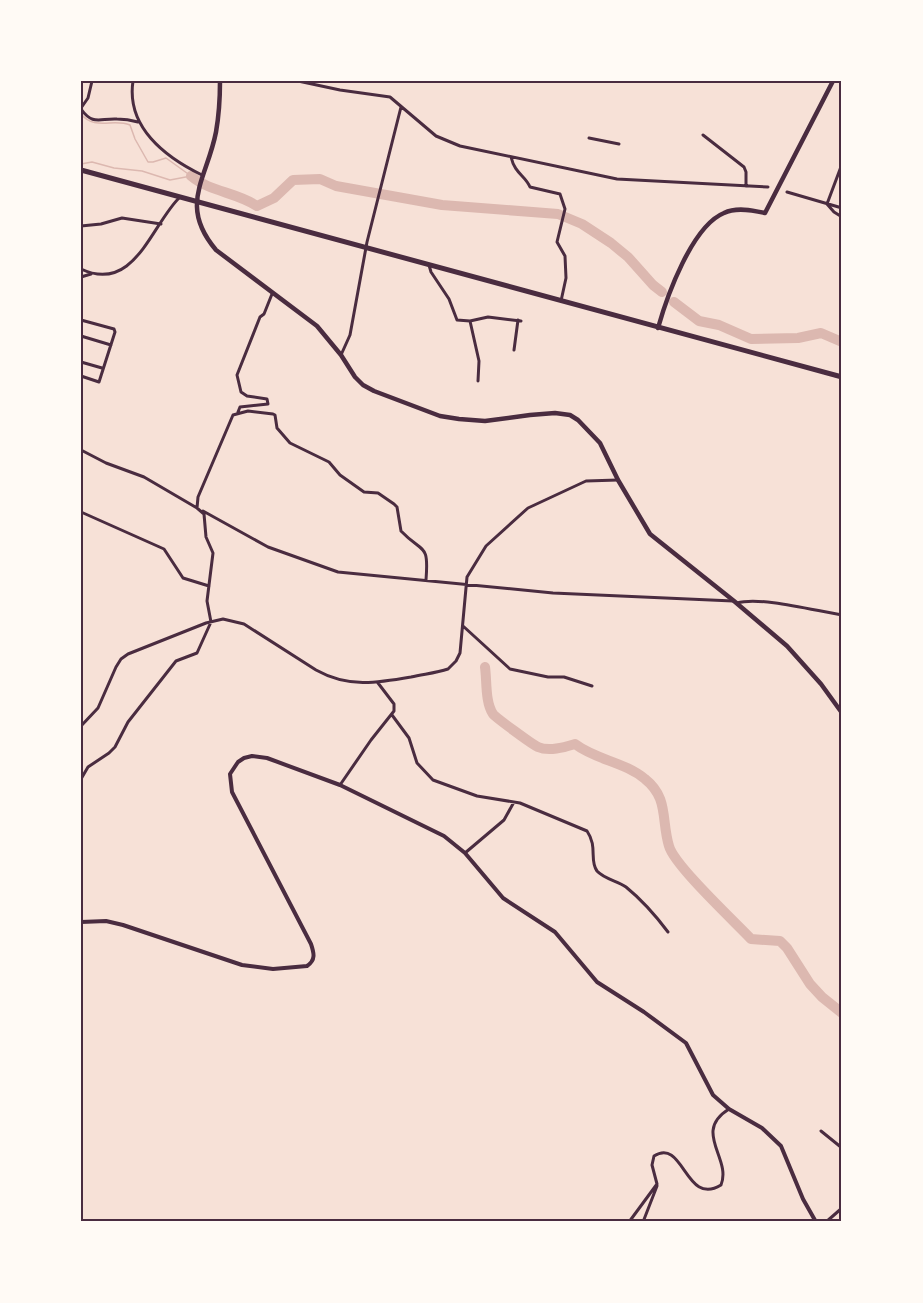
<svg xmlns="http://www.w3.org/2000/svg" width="923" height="1303" font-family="'Source Sans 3',sans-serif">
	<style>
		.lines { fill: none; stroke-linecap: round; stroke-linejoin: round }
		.stream { stroke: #dcb8b0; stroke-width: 1.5 }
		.river { stroke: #dcb8b0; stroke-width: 10 }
		.minor { stroke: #4a2c40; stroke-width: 3 }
		.tertiary { stroke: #4a2c40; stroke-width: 4 }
		.secondary { stroke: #4a2c40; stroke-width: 4.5 }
		.primary { stroke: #4a2c40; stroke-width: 4.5 }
		.trunk { stroke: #4a2c40; stroke-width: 5 }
		.neatline { fill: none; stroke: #4a2c40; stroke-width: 2 }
	</style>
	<rect width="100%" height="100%" fill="#f7e1d7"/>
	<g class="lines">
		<path class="stream" d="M81,114C95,131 113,118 130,125L135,139L148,162H153L166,158L191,176
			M81,164L92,162L114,168L142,171L170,180L191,176"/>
		<path class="river" d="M191,176C210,192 236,192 257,206L274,198L293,180L320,179L336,186L442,205L558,214L582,224L611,243L628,257L653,285L662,292
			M674,302L699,321L719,325L751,339L798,338L821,333L842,342
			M485,667C487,681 485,702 493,714C495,717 533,745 538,747C549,752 565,747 575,744C596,760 625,762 645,779C669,798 661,820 669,846C674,865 734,921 751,939L780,941L787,948L810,984L822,997L842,1013"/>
		<path class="minor" d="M133,81C126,127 165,157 202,175
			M298,81L340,90L390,97L436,136L460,146L617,179L768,187
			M81,108L88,98L92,81
			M81,109C93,126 100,118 117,119C124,119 131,120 138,122
			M703,135L744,167L746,172V186
			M589,138L619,144
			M511,157C515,174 525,175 530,187L560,194L565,209L557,242L565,256L566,278L561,301
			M842,164L827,204L834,212L842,217
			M787,192L842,208
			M81,226L101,224L122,218L161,224
			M842,261V266
			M429,265L431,272L449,299L457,320L470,321L479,361L478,381
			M81,269C134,294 151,226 179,198
			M81,277L91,274
			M81,320L114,329L115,332L99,382L81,376
			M470,321L488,317L521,321
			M81,336L111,345
			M514,350L518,320
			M341,355L350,335L367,242L401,107
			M81,362L102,368
			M238,412L240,407L268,404L267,399L247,396L241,392L237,375L260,317L264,314L272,294
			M81,450L106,463L144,477L197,508
			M203,511L268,547L338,572L553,593L733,601
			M81,512L164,549L183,578L209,586
			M737,603C760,596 816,611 842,615
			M463,626L510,669L548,677H564L592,686
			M392,715L409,738L417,763L433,780L477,796L520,803L587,831C598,847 589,860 597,871C604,879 618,881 626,887C642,900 656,916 668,932
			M81,726L98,708L116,667L121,659L128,654L206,623L223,619L244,624L316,670C348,688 377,683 411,677C424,674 436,673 448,669L456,661L460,653L467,577L486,546L528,508L586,481L618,480
			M81,779L88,767L109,753L115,747L128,722L176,661L197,653L211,622L207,601L213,553L206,537L204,514L197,508L198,497L233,415L248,411L273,414L275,415L277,428L290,443L329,462L340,475L364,492L378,493L394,504L397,507L401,531C423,554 429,542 426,580
			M340,785L371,740L394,711V704L378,683
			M465,853L504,820L514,802
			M821,1131L842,1148
			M629,1222L657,1184L652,1165L654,1156C684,1137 685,1207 721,1185C732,1158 692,1132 729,1109
			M643,1222L657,1186
			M826,1222L842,1208"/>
		<path class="tertiary" d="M81,922L106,921L123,925L242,965L273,969L307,966C316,960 314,953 311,944L232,792L230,774L238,762L244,758L252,756L267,758L340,785L444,836L465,853L503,898L555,932L597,982L644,1012L686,1043L713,1095L729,1109L762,1128L781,1146L803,1199L816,1222"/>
		<path class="secondary" d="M220,81C220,98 219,115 216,132C207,179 178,205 216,250L317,326L341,355L355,377L363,385L374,391L440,416L459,419L485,421L530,415L555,413L570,415L578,420L600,443L618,480L650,534L734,601L787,646L821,684L842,713"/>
		<path class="primary" d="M658,328C667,296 692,226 724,213C736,207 752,210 765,213L833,81"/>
		<path class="trunk" d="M81,170L842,377"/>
	</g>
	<rect width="923" height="1303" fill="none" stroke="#fffaf5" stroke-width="165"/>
	<rect x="82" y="82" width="758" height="1138" class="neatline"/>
</svg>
